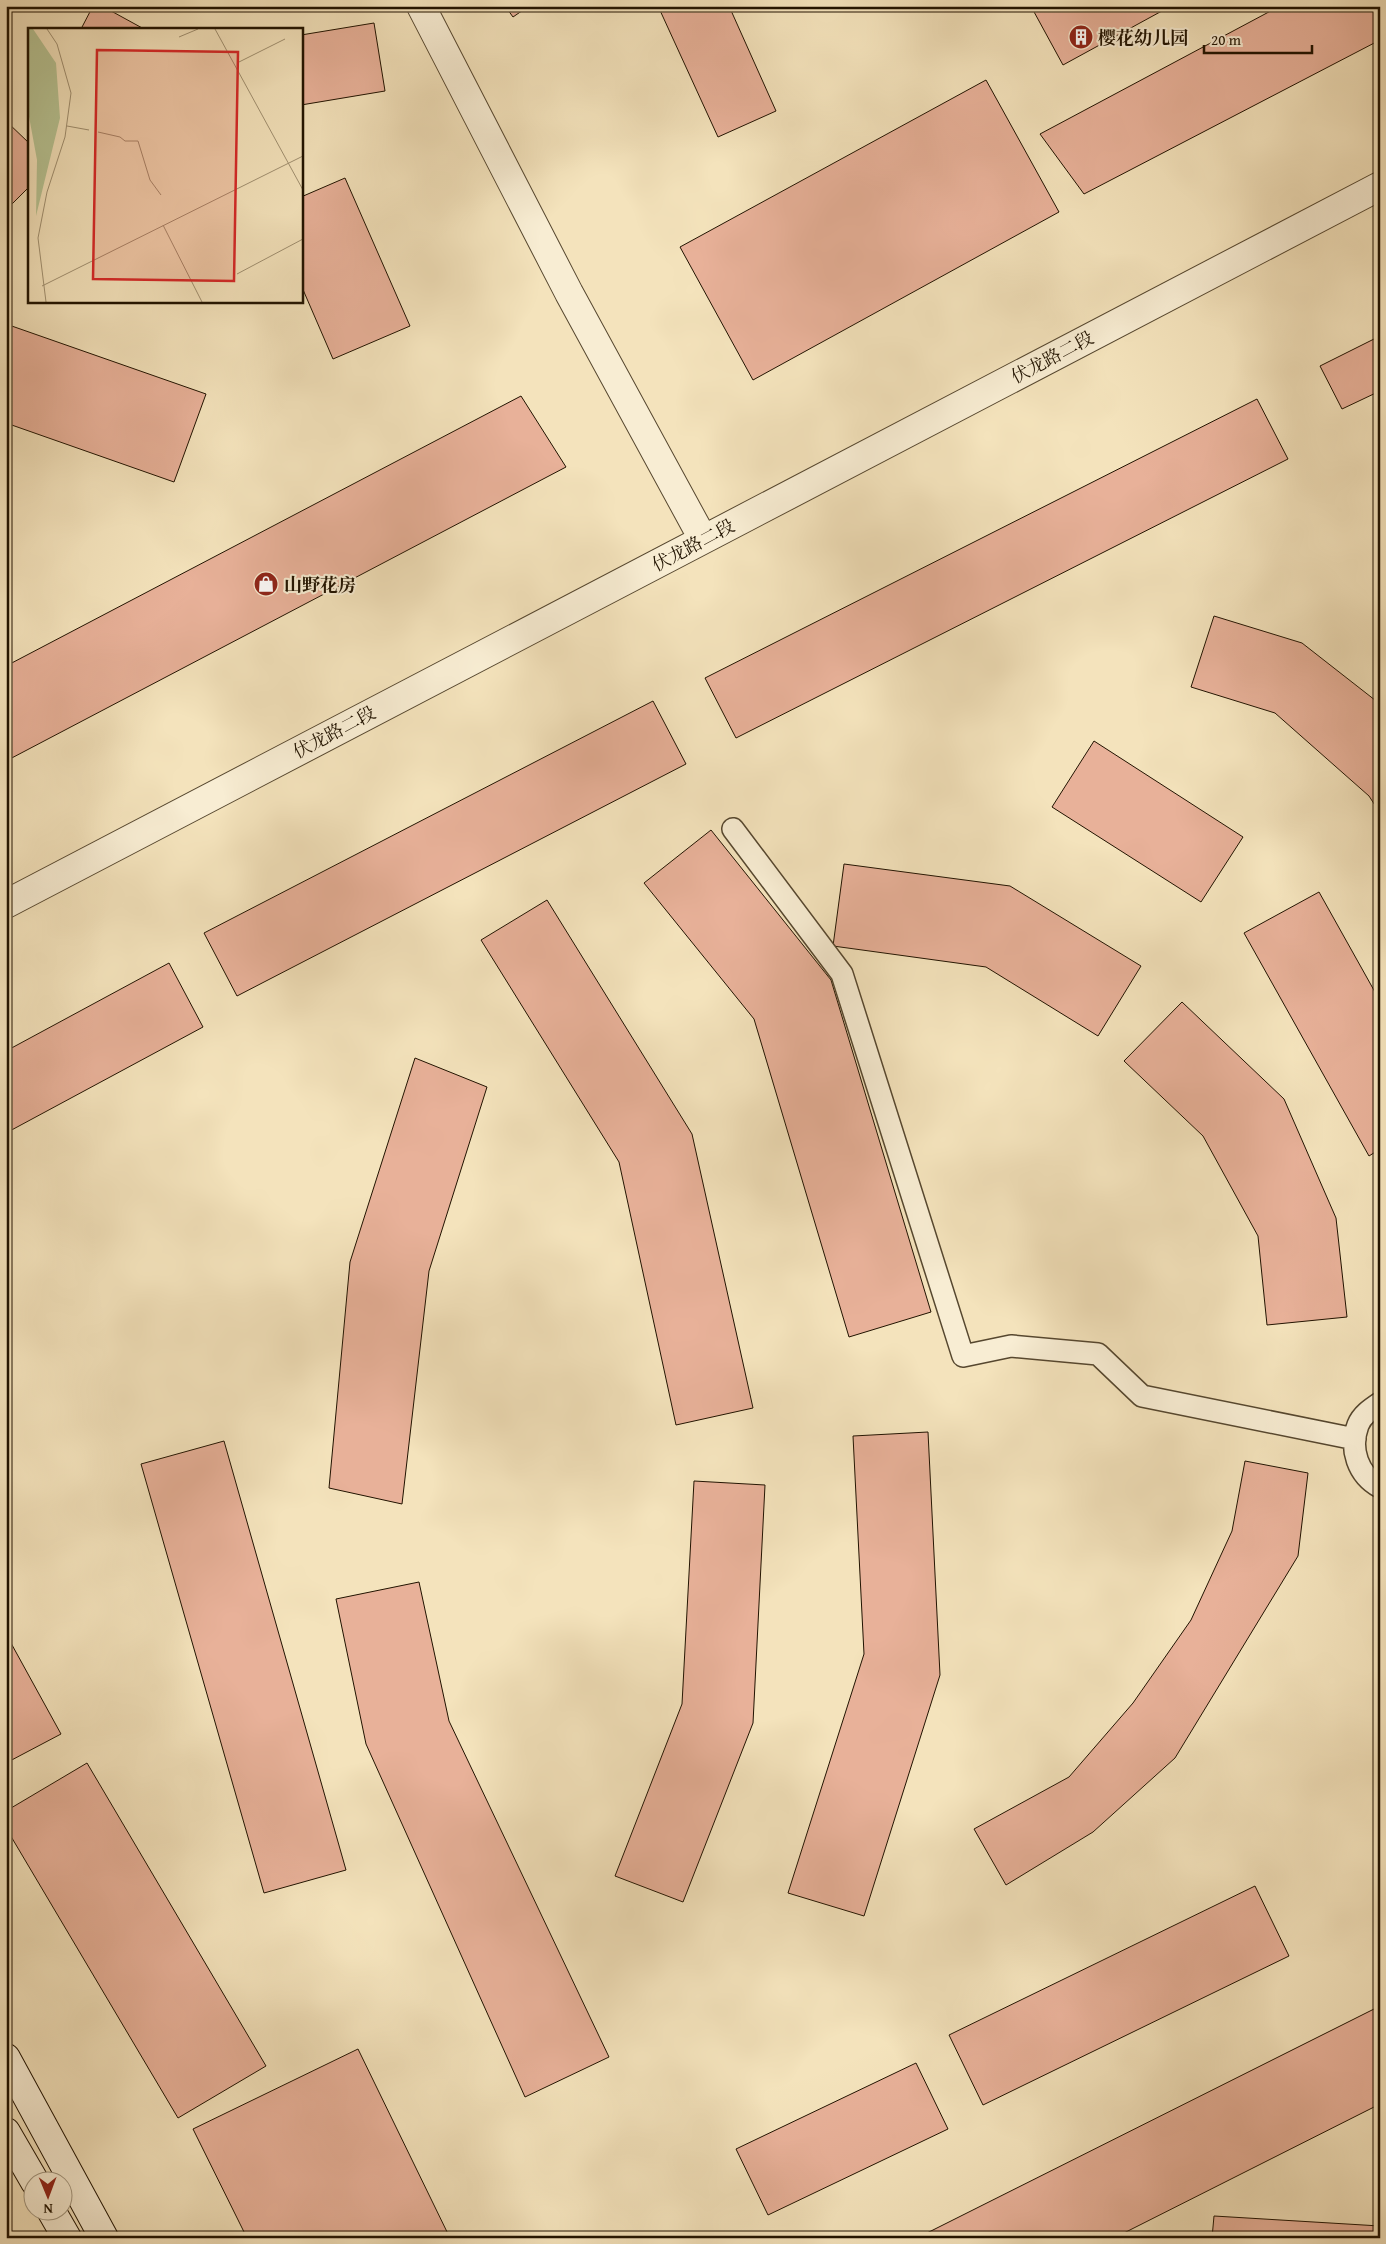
<svg xmlns="http://www.w3.org/2000/svg" width="1386" height="2244" font-family="'Gentium Book Plus','Noto Serif SC',serif">
	<style>
		.building { fill: #e8b199; stroke: #211300 }
		.lines { fill: none; stroke-linecap: round; stroke-linejoin: round }
		.lane-casing { stroke: #56472f; stroke-width: 24 }
		.street-casing { stroke: #56472f; stroke-width: 30 }
		.secondary-casing { stroke: #211300; stroke-width: 30 }
		.lane { stroke: #f8edd3; stroke-width: 21 }
		.street { stroke: #f8edd3; stroke-width: 28 }
		.secondary { stroke: #f8edd3; stroke-width: 28 }
		.labels { text-anchor: middle; dominant-baseline: central; stroke-width: 4; stroke-linejoin: round; paint-order: stroke }
		.poi-label { font-size: 18px; font-weight: bold; fill: #211300; stroke: #f8edd3; text-anchor: start }
		.street-label { font-size: 18px; fill: #211300; stroke: #f8edd3 }
		.inset-road { fill: none; stroke: #a09071; stroke-width: 1 }
		.view { fill: #d62828; fill-opacity: 0.15; stroke: #d62828; stroke-width: 2.5 }
		.inset-edge { fill: none; stroke: #211300; stroke-width: 2.5 }
	</style>
	<rect width="100%" height="100%" fill="#f4e3bc"/>
	<filter id="stains"><feTurbulence type="fractalNoise" baseFrequency=".004" numOctaves="4"/><feColorMatrix values="0 0 0 0 .2 0 0 0 0 .09 0 0 0 0 .02 0 0 0 .5 -.17"/></filter>
	<radialGradient id="worn" r=".72"><stop offset=".6" stop-color="#630" stop-opacity="0"/><stop offset="1" stop-color="#630" stop-opacity=".3"/></radialGradient>
	<path class="building" d="M93,6H102L144,29H81Z
		M505,6H529L513,17Z
		M658,6H729L776,111L718,137Z
		M1039,6H1171L1063,65L1033,10Z
		M1280,6H1380V40L1084,194L1040,134Z
		M374,23L385,91L301,105V35Z
		M986,80L1059,212L753,380L680,247Z
		M6,121L29,143V187L6,210Z
		M345,178L410,326L333,359L301,285V197Z
		M6,324L206,394L174,482L6,423Z
		M1380,336V391L1342,409L1320,366Z
		M521,396L566,467L6,761V666Z
		M1257,399L1288,459L736,738L705,678Z
		M1214,616L1302,643L1380,704V813L1369,796L1275,713L1191,687Z
		M653,701L686,764L237,996L204,933Z
		M1094,741L1243,837L1201,902L1052,807Z
		M711,830L831,980L931,1312L849,1337L754,1019L644,883Z
		M844,864L1010,886L1141,966L1098,1036L986,967L833,946Z
		M1319,892L1380,1001V1149L1369,1156L1244,933Z
		M547,900L692,1134L753,1408L676,1425L619,1162L481,940Z
		M169,963L203,1027L6,1133V1051Z
		M1182,1002L1284,1099L1336,1218L1347,1317L1267,1325L1258,1236L1203,1136L1124,1061Z
		M415,1058L487,1087L429,1271L402,1504L329,1488L350,1262Z
		M928,1432L940,1675L864,1916L788,1893L864,1654L853,1436Z
		M224,1441L346,1870L264,1893L141,1464Z
		M1245,1461L1308,1473L1298,1556L1175,1758L1093,1832L1006,1885L974,1829L1069,1777L1133,1703L1191,1620L1232,1531Z
		M694,1481L765,1485L753,1723L683,1902L615,1876L682,1704Z
		M419,1582L449,1721L609,2057L525,2097L366,1744L336,1599Z
		M6,1634L61,1734L6,1763Z
		M87,1763L266,2066L178,2118L6,1828V1811Z
		M1255,1886L1289,1956L983,2105L949,2035Z
		M1380,2006V2104L1114,2238H917Z
		M358,2049L450,2238H247L193,2129Z
		M916,2063L948,2129L768,2215L736,2149Z
		M1214,2216L1380,2226V2238H1212Z"/>
	<g class="lines">
		<defs>
			<path id="lane" d="M733,829L842,974L963,1356L1011,1346L1098,1354L1142,1396L1355,1439
				M1380,1403C1371,1409 1362,1415 1358,1425C1349,1449 1358,1475 1380,1487"/>
			<path id="street" d="M421,6L569,293L703,539
				M6,904L1380,186"/>
			<path id="secondary" d="M6,2058L104,2238
				M6,2132L35,2182
				M52,2212L67,2238"/>
		</defs>
		<use href="#lane" class="lane-casing"/>
		<use href="#street" class="street-casing"/>
		<use href="#secondary" class="secondary-casing"/>
		<use href="#lane" class="lane"/>
		<use href="#street" class="street"/>
		<use href="#secondary" class="secondary"/>
	</g>
	<defs>
		<symbol id="building-disc" viewBox="-11 -11 22 22"><circle r="9.5" fill="#8f2418" stroke="#f8edd3"/><path d="M-4-6H4V6H1V3H-1V6H-4ZM-2.5-4.3h1.7v1.8h-1.7ZM.8-4.3h1.7v1.8H.8ZM-2.5-1h1.7V.8h-1.7ZM.8-1h1.7V.8H.8Z" fill="#fff"/></symbol>
		<symbol id="shop-disc" viewBox="-11 -11 22 22"><circle r="9.5" fill="#8f2418" stroke="#f8edd3"/><path d="M-5-2.5h2.3a2.7 3.5 0 0 1 5.4 0H5L5.5 6h-11ZM-1.5-2.5h3a1.5 2.3 0 0 0-3 0Z" fill="#fff"/></symbol>
	</defs>
	<g fill-rule="evenodd">
		<use href="#building-disc" x="1067" y="23" width="28" height="28"/>
		<use href="#shop-disc" x="252" y="570" width="28" height="28"/>
	</g>
	<g class="labels">
		<g class="poi-label">
			<text x="1098" y="37">樱花幼儿园</text>
			<text x="284" y="584">山野花房</text>
		</g>
		<g class="street-label">
			<text transform="translate(1052 357) rotate(-28)">伏龙路二段</text>
			<text transform="translate(693 545) rotate(-28)">伏龙路二段</text>
			<text transform="translate(334 732) rotate(-28)">伏龙路二段</text>
		</g>
	</g>
	<g transform="translate(28 28)">
		<rect width="275" height="275" fill="#f4e3bc"/>
		<path d="M0,1H5L28,35L32,90L8,188L9,132L0,83Z" fill="#b7c494"/>
		<path class="inset-road" d="M187,1L275,162M151,9L170,1M209,35L257,11M39,98L61,102M70,104L92,109L97,113H110L122,152L133,167M135,197L174,274M209,246L275,211M14,258L275,128M18,274L10,210L19,164L37,109L43,65L29,16L19,1"/>
		<path class="view" d="M69,22L210,24L206,253L65,251Z"/>
		<rect width="275" height="275" class="inset-edge"/>
	</g>
	<rect width="1386" height="2244" fill="none" stroke="#f4e3bc" stroke-width="25"/>
	<rect x="8" y="8" width="1371" height="2229" fill="none" stroke="#211300" stroke-width="2.5"/>
	<rect x="12" y="12" width="1361" height="2219" fill="none" stroke="#211300"/>
	<g transform="translate(48 2196) rotate(179)"><circle r="24" fill="#f8edd3" stroke="#a2967f"/>
	<path d="M0-4L9 19L0 12L-9 19Z" fill="#8f2418"/>
	<text y="-8" font-size="14" font-weight="bold" text-anchor="middle" fill="#211300">N</text>
	</g>
	<path d="M1204 45v8h108v-8" fill="none" stroke="#211300" stroke-width="2.5"/>
	<text x="1211" y="45" font-size="15" fill="#211300" stroke="#f8edd3" stroke-width="4" paint-order="stroke">20 m</text>
	<rect width="100%" height="100%" filter="url(#stains)"/>
	<rect width="100%" height="100%" fill="url(#worn)"/>
</svg>
